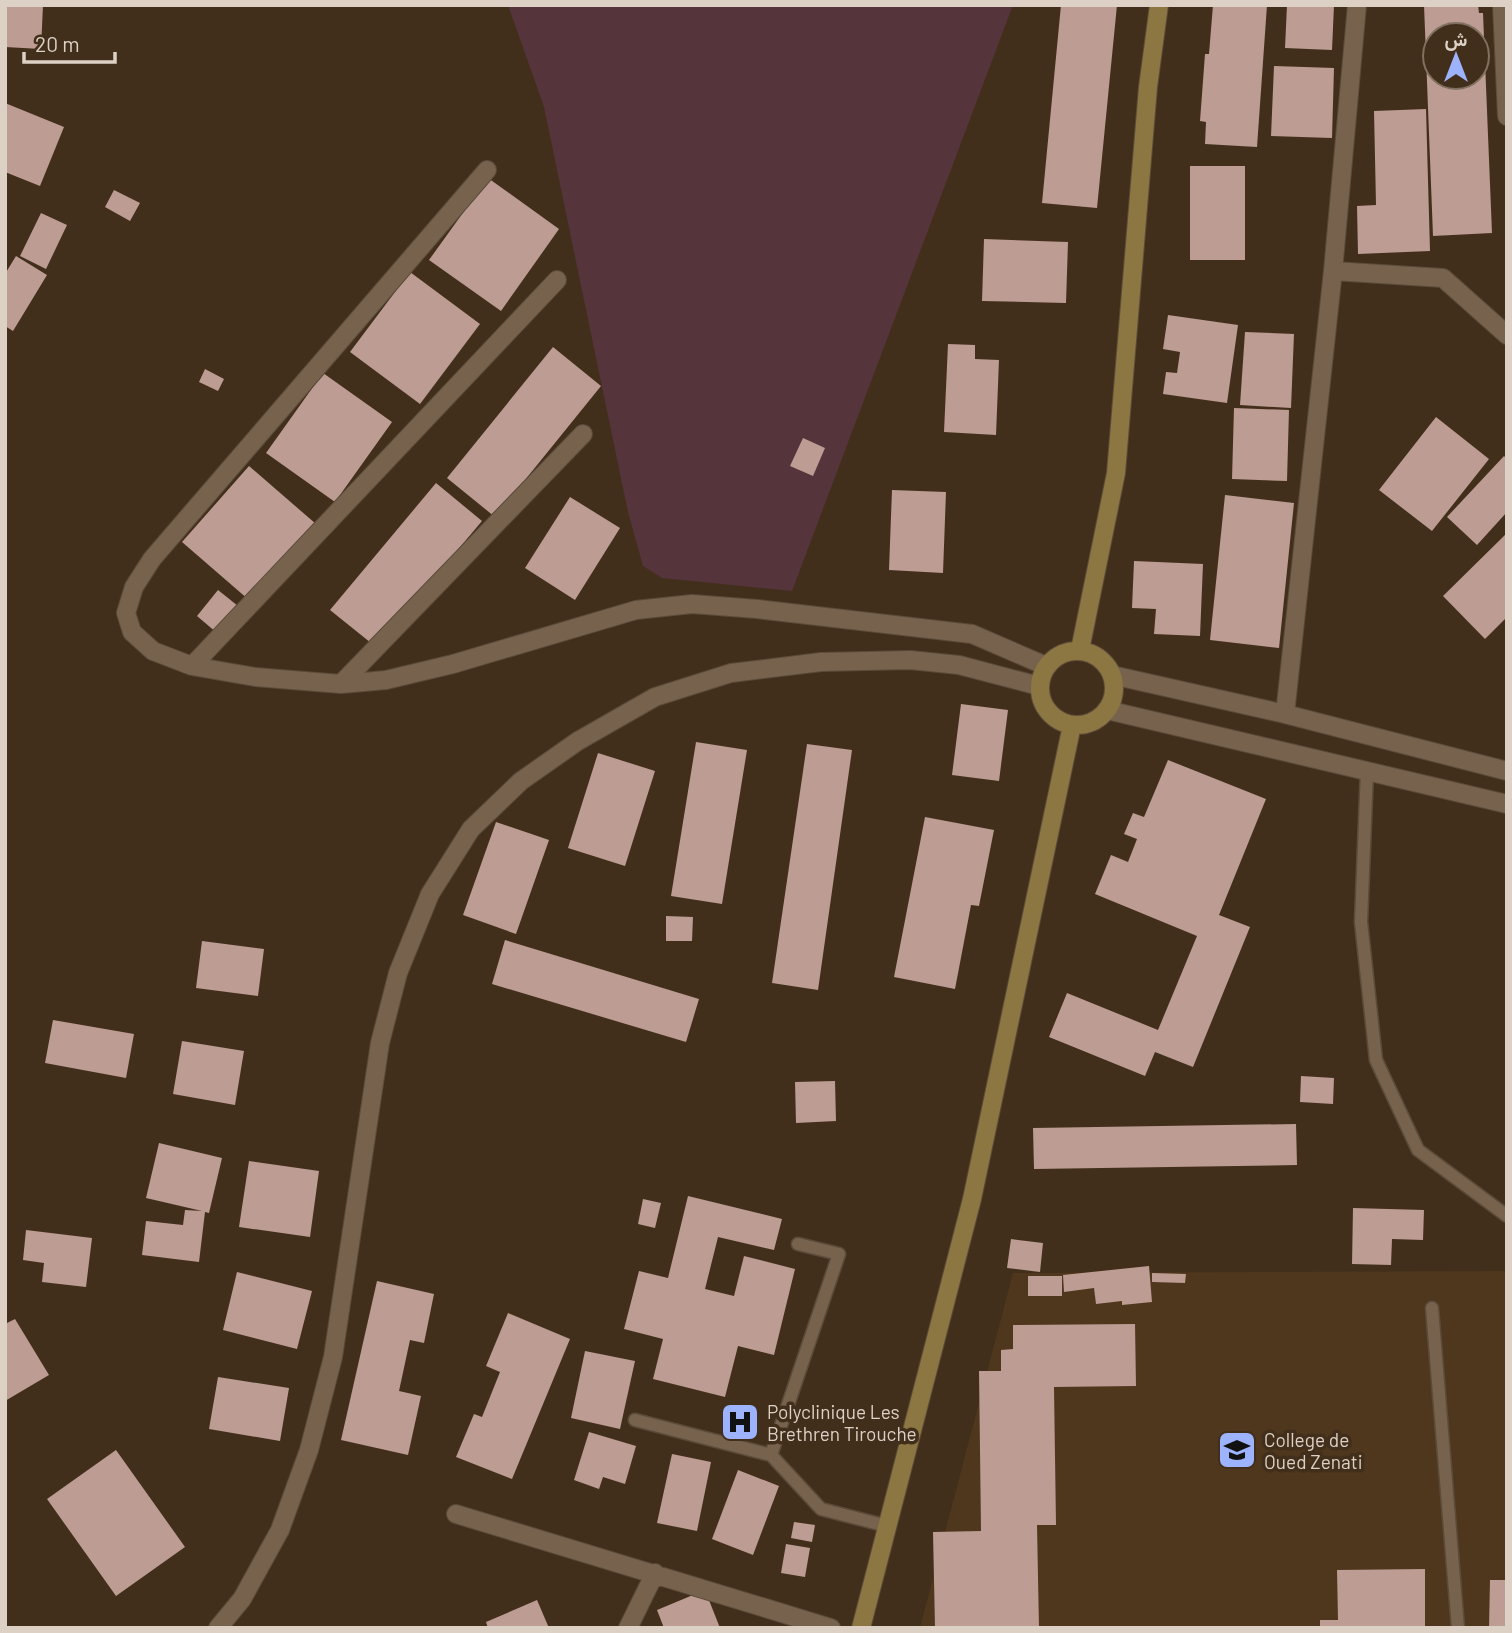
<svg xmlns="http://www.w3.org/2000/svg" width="1512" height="1633" font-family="Barlow,Vazirmatn,sans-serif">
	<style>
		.built { fill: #4f371e }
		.green { fill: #56343c }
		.building { fill: #bd9c93; fill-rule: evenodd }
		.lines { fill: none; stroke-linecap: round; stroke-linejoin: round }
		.lane-casing { stroke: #5b4b3a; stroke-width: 15 }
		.street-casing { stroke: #5b4b3a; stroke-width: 20 }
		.secondary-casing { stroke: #5b4b3a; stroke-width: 20 }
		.lane { stroke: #76624d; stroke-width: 12 }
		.street { stroke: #76624d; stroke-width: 18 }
		.secondary { stroke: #8c7641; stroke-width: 18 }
		.labels { text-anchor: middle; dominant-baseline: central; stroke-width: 7; stroke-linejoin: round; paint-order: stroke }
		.poi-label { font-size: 19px; fill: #ddd1c6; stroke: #422f1b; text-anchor: start }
	</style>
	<rect width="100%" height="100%" fill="#422f1b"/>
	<path class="built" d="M1507,1271V1628H920L1013,1273Z"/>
	<path class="green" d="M508,5H1013L792,591L662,578L643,566L628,512L544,107Z"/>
	<path class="building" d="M5,5H43L41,49L5,47Z
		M1061,5H1117L1097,208L1042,203Z
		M1213,5H1267L1257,147L1205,144L1206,122L1200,121L1205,54H1209Z
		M1287,5H1334L1332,50L1285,48Z
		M1424,5H1478L1479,13H1483L1492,233L1433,236ZM1435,35H1477V77H1435Z
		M1274,66L1334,68L1332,138L1271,136Z
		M5,103L64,127L40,186L5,172Z
		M1426,109L1430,251L1358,254L1357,206L1376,205L1374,111Z
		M1190,166H1245V260H1190Z
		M488,178L559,229L501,311L429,260Z
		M114,190L140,203L130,221L105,207Z
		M41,213L67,225L46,269L20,256Z
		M984,239L1068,242L1066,303L982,301Z
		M16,256L47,275L13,331L5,326V274Z
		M410,272L480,324L420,404L350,352Z
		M1168,315L1238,325L1227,403L1163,394L1166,372L1177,373L1180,352L1163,349Z
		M1245,332L1294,334L1291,408L1240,405Z
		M948,344L975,345V359L999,360L996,435L944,432Z
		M553,347L601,386L495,517L447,478Z
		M205,369L224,379L218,391L199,382Z
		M323,373L392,422L335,502L266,453Z
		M1234,408L1289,410L1287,481L1232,479Z
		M1436,417L1489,459L1432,531L1379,490Z
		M803,438L825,448L813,476L790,466Z
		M1504,456L1507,459V512L1477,545L1447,517Z
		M249,466L316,524L249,600L182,542Z
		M436,483L482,521L376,647L330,610Z
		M892,490L946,492L943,573L889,570Z
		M1225,495L1294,503L1279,648L1210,640Z
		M570,497L620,528L575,600L525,568Z
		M1507,533V617L1485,639L1443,596Z
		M1134,561L1203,564L1200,636L1154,634L1156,609L1132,608Z
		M218,590L238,606L217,633L197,616Z
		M961,704L1008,710L999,781L952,775Z
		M696,742L747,750L722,904L671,896Z
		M807,744L852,750L818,990L772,983Z
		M598,753L655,771L625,866L568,848Z
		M1168,760L1266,799L1219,915L1250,927L1193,1067L1155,1052L1145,1076L1049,1037L1067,993L1158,1030L1197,936L1095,894L1111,855L1128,862L1137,839L1124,834L1133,813L1144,817Z
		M925,817L994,830L979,906L971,905L955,989L894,977Z
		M496,822L549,840L516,934L463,915Z
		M666,916L693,917L692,941H666Z
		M505,940L699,999L686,1042L492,984Z
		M202,941L264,949L258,996L196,988Z
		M53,1020L134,1034L126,1078L45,1063Z
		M182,1041L244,1051L235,1105L173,1094Z
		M1301,1076L1334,1078L1333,1104L1300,1102Z
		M835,1081L836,1121L796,1123L795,1082Z
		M1296,1124L1297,1165L1034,1169L1033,1128Z
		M159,1143L222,1158L209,1213L205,1212L199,1262L142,1255L146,1221L183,1225L185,1210L202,1211L146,1198Z
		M249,1161L319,1171L310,1237L239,1227Z
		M688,1196L782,1219L774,1250L718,1237L705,1289L734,1296L744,1256L795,1269L774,1355L738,1346L725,1397L653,1379L663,1339L624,1329L639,1271L668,1278Z
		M643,1199L661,1203L655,1228L638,1224Z
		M1353,1208L1424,1210L1423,1240L1392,1239L1391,1265L1352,1264Z
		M26,1230L92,1238L86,1287L42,1282L44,1263L23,1260Z
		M1011,1239L1043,1243L1040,1272L1007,1268Z
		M1149,1266L1152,1302L1122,1305V1301L1096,1304L1094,1288L1064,1292L1063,1275Z
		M237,1272L312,1291L297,1349L223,1330Z
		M1152,1273L1186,1274L1185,1283L1152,1282Z
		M1028,1276H1062V1296H1028Z
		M377,1281L434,1294L424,1343L410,1340L399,1391L421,1396L408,1455L341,1440Z
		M508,1313L570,1339L512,1479L456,1457L474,1414L482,1417L500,1372L486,1366Z
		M15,1319L49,1375L5,1401V1324Z
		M1135,1324L1136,1386L1054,1387L1056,1525H1037L1039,1628H935L933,1532L981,1531L979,1371H1001V1350L1013,1349V1325Z
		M585,1351L635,1361L620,1429L571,1418Z
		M218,1377L289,1388L280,1441L209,1429Z
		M589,1432L636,1446L625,1484L603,1477L599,1489L574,1480Z
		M116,1450L185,1547L116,1596L47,1499Z
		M672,1454L711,1462L697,1531L657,1523Z
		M738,1470L779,1486L753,1555L712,1539Z
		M794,1522L815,1525L812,1542L791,1538Z
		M786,1544L810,1548L805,1577L781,1573Z
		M1425,1569V1628H1320V1620H1338L1337,1570Z
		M1490,1580H1507V1628H1489Z
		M705,1590L720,1628H664L657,1610Z
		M537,1600L549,1628H488L486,1622Z"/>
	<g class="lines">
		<defs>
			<path id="lane" d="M1367,770L1361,922L1376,1060L1418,1150L1507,1216
				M1432,1308L1458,1628
				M635,1420L771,1455L821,1509L887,1526
				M771,1455L839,1254L798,1244"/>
			<path id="street" d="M1502,5L1507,116
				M487,170L152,559L134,587L126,613L132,632L153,651L192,666L255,677L341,684L386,680L453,664L636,610L692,604L757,609L972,634L1046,666
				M1333,271L1443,278L1507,335
				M192,666L557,280
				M1112,675L1285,714L1507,771
				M341,684L583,434
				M1107,710L1507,804
				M1285,714L1333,271L1357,5
				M456,1514L831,1628
				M218,1628L242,1599L280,1530L309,1450L333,1357L380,1043L398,973L430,894L471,829L521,781L578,741L655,697L731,673L821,662L910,660L959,665L1039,686
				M628,1628L655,1573"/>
			<path id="secondary" d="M1080,650L1116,473L1148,87L1159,5
				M1040 688a37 37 0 1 1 74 0a37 37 0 1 1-74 0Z
				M861,1628L972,1199L1072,725"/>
		</defs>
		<use href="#lane" class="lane-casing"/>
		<use href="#street" class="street-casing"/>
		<use href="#secondary" class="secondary-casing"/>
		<use href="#lane" class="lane"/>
		<use href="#street" class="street"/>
		<use href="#secondary" class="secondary"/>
	</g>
	<defs>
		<symbol id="hospital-square" viewBox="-11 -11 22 22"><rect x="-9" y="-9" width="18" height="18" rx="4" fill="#9eb3fd" stroke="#422f1b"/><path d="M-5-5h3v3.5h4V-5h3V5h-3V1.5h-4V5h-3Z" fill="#111"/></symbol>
		<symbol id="school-square" viewBox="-11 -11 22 22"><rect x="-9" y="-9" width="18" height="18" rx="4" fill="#9eb3fd" stroke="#422f1b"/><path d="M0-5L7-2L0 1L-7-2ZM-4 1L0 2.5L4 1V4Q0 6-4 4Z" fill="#111"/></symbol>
	</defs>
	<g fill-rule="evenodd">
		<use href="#hospital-square" x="718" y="1400" width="44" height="44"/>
		<use href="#school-square" x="1215" y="1428" width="44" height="44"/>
	</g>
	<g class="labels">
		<g class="poi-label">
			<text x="767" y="1411">Polyclinique Les<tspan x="767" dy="22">Brethren Tirouche</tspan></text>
			<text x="1264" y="1439">College de<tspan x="1264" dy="22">Oued Zenati</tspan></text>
		</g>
	</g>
	<rect width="1512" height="1633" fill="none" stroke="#ddd1c6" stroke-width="14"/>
	<g transform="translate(1456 56)"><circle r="33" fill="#422f1b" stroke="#80705f" stroke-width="2"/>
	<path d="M0-5L12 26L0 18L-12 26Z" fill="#9eb3fd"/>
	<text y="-10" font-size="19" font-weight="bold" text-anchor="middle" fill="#ddd1c6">ش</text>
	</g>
	<path d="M24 52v10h91v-10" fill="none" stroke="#ddd1c6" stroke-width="3.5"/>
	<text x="35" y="52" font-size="21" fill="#ddd1c6" stroke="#422f1b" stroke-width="5" paint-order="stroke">20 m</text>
</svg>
